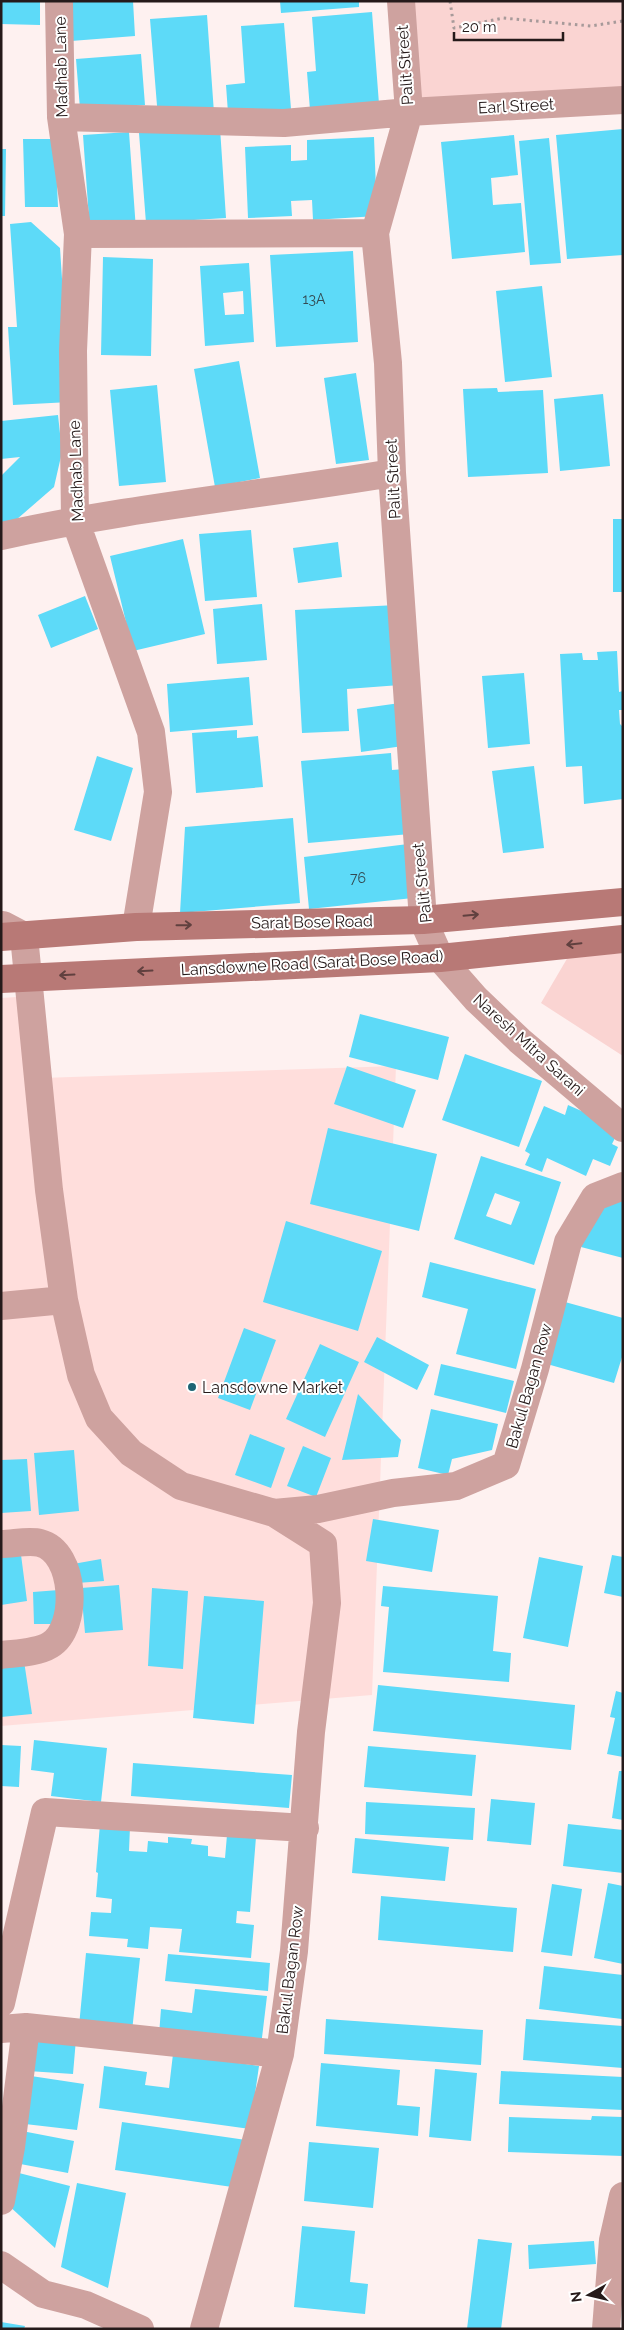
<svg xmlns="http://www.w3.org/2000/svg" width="624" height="2330" font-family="Raleway,sans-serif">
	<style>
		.built { fill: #ffdedc }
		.green { fill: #fad4d2 }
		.building { fill: #5ddaf8; fill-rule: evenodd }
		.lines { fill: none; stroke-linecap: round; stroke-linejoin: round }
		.path { stroke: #a79a9a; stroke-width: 3; stroke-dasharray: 2.5 4; stroke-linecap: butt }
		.street { stroke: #cea29f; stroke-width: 28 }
		.secondary { stroke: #b87976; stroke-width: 28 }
		.oneway { stroke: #60403f }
		.poi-dot { fill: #1e6474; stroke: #fff; stroke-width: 2 }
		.labels { text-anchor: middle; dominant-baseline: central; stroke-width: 4; stroke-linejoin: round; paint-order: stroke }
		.number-label { font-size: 14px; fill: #334a52 }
		.street-label { font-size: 16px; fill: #251a1a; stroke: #fff }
		.poi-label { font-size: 16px; fill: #251a1a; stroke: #fff; text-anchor: start }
	</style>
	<rect width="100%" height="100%" fill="#fef1f0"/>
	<path class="built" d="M33,996L42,1078L396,1066L372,1695L1,1726V998Z"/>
	<path class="green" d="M409,1H623V89L416,101Z
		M623,953V1056L541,1003L568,957Z"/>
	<path class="building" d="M1,1H40V25L1,24Z
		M69,1H133L135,36L71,41Z
		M280,1H359V7L281,13Z
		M372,12L379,104L310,110L307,72L316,71L312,17Z
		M207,15L214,113L158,118L150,19Z
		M284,23L291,109L228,113L226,85L245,83L241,26Z
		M141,54L145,105L80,109L76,59Z
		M220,128L226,218L146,223L139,133Z
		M623,129V255L567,259L556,135Z
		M129,132L136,230L90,233L83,135Z
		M514,135L518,175L491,178L493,205L521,203L525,252L452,259L441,142Z
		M374,137L377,216L313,220L312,200L291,201L292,216L248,218L245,147L291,145V161L307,160V140Z
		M549,138L561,263L530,265L519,141Z
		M23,139H55L58,207H25Z
		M1,149H6L5,216H1Z
		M31,222L60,248L70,402L13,405L8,327H17L10,224Z
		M353,251L358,342L276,347L270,255Z
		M103,257L153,259L151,356L101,355Z
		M249,263L254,342L205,346L200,266ZM243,291L244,314L225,315L223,293Z
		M542,286L552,377L505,382L496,291Z
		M239,361L260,478L215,487L194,369Z
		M356,373L369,460L336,464L324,378Z
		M157,385L166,482L119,486L110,390Z
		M497,388L498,392L543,390L548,473L468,477L463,389Z
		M603,394L610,466L560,471L554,399Z
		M58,415L62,452L54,487L1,533V476L20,457L1,459V421Z
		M613,519H623V592H613Z
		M251,530L257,597L205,601L199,534Z
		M183,539L205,634L133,651L110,556Z
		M338,542L342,577L298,583L293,548Z
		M85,596L98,629L51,648L38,615Z
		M262,604L267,660L217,664L213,609Z
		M397,605L400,685L347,689L349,731L302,733L295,610Z
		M617,651L619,692L623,691V710H619L620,724L623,727V799L584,804L582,766L566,767L560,654L582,653L583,660H598L597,652Z
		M524,673L530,744L488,748L482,676Z
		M249,677L253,725L170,732L167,684Z
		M400,703L403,746L361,752L357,709Z
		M237,730V738L258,736L263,787L196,793L192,733Z
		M391,753L392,770L405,769L410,834L308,843L301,761Z
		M97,756L133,768L111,841L74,830Z
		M534,766L544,848L503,853L492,771Z
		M293,818L300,903L180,913L185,827Z
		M408,844L413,898L309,909L304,857Z
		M360,1014L449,1037L438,1080L349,1057Z
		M465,1054L542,1081L519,1147L442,1120Z
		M347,1066L416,1090L403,1128L334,1104Z
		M568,1105L620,1128L612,1144L618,1147L610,1166L593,1159L586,1176L547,1158L542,1172L525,1165L530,1154L525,1151L544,1106L565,1115Z
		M328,1128L437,1154L419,1231L310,1204Z
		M481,1156L561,1182L534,1265L454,1239ZM495,1193L520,1202L511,1225L486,1216Z
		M623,1197V1258L581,1247L594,1208Z
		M286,1221L382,1251L358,1331L263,1302Z
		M430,1262L536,1289L516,1369L456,1354L468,1309L422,1297Z
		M565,1302L623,1318V1354L614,1383L547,1364Z
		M244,1328L276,1340L250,1410L218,1398Z
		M377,1337L429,1365L417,1390L364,1362Z
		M320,1344L359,1362L325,1437L286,1419Z
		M441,1364L514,1381L506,1413L434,1395Z
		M358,1394L401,1440L398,1457L342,1460Z
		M431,1409L498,1424L492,1450L452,1459L448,1475L418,1468Z
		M250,1434L285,1448L271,1488L235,1475Z
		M303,1446L331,1458L316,1497L287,1486Z
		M74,1450L79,1511L39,1515L34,1453Z
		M27,1459L31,1511L1,1513V1460Z
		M373,1519L439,1530L432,1572L366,1561Z
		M20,1547L27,1601L1,1605V1550Z
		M612,1555L623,1557V1597L604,1593Z
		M539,1557L583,1566L568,1647L523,1638Z
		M101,1559L104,1581L77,1583L73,1564Z
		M119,1585L123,1630L85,1633L81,1588Z
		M383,1586L498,1596L493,1651L511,1653L509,1682L383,1672L389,1607L381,1606Z
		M152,1588L188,1591L183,1669L148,1666Z
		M59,1590L58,1624H34L33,1592Z
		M204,1596L264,1601L254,1724L193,1718Z
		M24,1661L32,1714L1,1717V1663Z
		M378,1685L575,1705L571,1750L373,1731Z
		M616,1691L623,1693V1757L607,1754L615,1718L610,1717Z
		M34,1740L107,1748L101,1802L51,1796L54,1773L31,1770Z
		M1,1745L21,1746L19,1787L1,1786Z
		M368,1746L476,1755L472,1796L364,1787Z
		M133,1763L292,1775L289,1808L131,1796Z
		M619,1771H623V1820L612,1818Z
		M491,1799L535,1803L531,1845L487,1841Z
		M366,1802L475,1808L473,1840L365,1834Z
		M100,1824L130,1827L129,1851L147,1852L148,1841L168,1843V1837L192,1839L191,1844L208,1846V1856L225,1858L227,1835L256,1837L250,1912L237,1911L236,1923L254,1925L251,1958L179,1952L182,1929L150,1927L148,1949L127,1947L128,1939L89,1936L91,1912L111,1913L112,1899L96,1897L98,1873L96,1872Z
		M568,1824L623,1830V1873L563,1866Z
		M355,1838L449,1847L445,1881L352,1873Z
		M608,1883L623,1886V1964L594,1958Z
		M552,1884L582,1889L572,1956L541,1952Z
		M381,1896L517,1908L513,1952L378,1940Z
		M86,1953L140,1958L132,2031L79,2026Z
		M168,1954L270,1963L268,1991L165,1981Z
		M544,1966L623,1975L622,2019L539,2009Z
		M195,1989L267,1996L261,2046L159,2035L161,2009L192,2013Z
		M326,2019L483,2030L481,2065L324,2054Z
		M526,2019L623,2026V2068L523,2060Z
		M31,2035L76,2039L73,2074L28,2071Z
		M173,2054L259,2066L250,2129L99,2108L104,2066L147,2072L145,2085L169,2088Z
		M321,2063L400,2070L397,2105L420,2107L418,2136L316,2126Z
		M435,2069L477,2073L471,2141L429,2137Z
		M501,2071L623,2077V2110L499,2104Z
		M31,2076L84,2084L77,2130L25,2124Z
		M592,2116L623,2117V2156L508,2152L509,2117L591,2120Z
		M122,2122L246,2140L239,2188L115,2170Z
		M22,2131L74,2141L68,2173L15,2163Z
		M309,2142L379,2148L373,2208L304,2201Z
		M15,2172L70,2186L55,2248L7,2204Z
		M77,2183L126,2193L108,2288L61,2267Z
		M302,2226L355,2231L350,2282L368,2284L365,2314L294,2307Z
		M478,2239L512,2243L501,2329H467Z
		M594,2241L596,2264L529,2269L528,2245Z
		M1,2322L25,2326L24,2329H1Z"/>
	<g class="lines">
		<path class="path" d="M450,1L454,28L503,18L591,26L623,21"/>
		<path class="street" d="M59,1L61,117L78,234L73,351L75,520L151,732L158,792L136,927
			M401,1L409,112L375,233L388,363L392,473L423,920L440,958L476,999L520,1041L623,1128
			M61,117L284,123L409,112L623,100
			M78,234L375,233
			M1,536C130,507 262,495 392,473
			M3,925L24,936L49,1190L64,1300L81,1375L99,1418L131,1453L181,1486L274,1513L323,1544L327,1603L311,1732L294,1951L280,2054L204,2329
			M1,1306L64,1300
			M274,1513L318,1509L393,1493L456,1486L506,1465L535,1369L568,1242L595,1197L623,1186
			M1,1544C13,1544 29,1540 40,1543C76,1552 79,1628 50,1645C37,1653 17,1653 1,1655
			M1,2003L45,1812L305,1828
			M1,2029L26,2027L280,2054
			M1,2201L11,2147L26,2027
			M1,2265L43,2294L86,2305L140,2329
			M606,2329L613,2240L623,2196"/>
		<path class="secondary" d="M1,937L136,927L423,920L623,902
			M1,979L440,958L623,939"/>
	</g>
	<defs><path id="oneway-shaft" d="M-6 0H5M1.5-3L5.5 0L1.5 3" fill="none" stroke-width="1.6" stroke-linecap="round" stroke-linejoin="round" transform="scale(1.25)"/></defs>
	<g class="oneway">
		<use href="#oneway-shaft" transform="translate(471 915) rotate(-5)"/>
		<use href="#oneway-shaft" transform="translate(184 925) rotate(-1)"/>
		<use href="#oneway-shaft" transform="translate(574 944) rotate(174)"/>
		<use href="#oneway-shaft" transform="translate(145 971) rotate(177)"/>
		<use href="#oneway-shaft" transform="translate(67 975) rotate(177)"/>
	</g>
	<circle class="poi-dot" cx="192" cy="1387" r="5"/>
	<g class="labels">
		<g class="number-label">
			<text x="314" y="299">13A</text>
			<text x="358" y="878">76</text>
		</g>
		<g class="street-label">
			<text transform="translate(405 65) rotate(-94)">Palit Street</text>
			<text transform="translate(61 67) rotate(-91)">Madhab Lane</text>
			<text transform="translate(516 106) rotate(-3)">Earl Street</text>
			<text transform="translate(76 471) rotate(-92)">Madhab Lane</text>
			<text transform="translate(393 479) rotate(-93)">Palit Street</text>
			<text transform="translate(422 883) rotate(-96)">Palit Street</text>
			<text transform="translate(312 922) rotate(-1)">Sarat Bose Road</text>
			<text transform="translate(312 963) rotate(-3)">Lansdowne Road (Sarat Bose Road)</text>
			<text transform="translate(529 1045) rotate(42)">Naresh Mitra Sarani</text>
			<text transform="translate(529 1386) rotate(-74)">Bakul Bagan Row</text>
			<text transform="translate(290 1970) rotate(-83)">Bakul Bagan Row</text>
		</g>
		<g class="poi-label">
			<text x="202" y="1387">Lansdowne Market</text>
		</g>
	</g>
	<rect width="624" height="2330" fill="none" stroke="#251a1a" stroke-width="5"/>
	<g transform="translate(589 2295) rotate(262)" stroke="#ffffff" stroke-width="4" paint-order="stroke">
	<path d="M0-4L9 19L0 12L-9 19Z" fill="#251a1a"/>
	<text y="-8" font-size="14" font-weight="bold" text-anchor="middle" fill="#251a1a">N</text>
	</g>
	<path d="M454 32v8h109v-8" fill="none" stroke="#251a1a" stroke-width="2.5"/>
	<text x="462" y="32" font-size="15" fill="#251a1a" stroke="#ffffff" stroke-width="4" paint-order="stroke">20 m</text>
</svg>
